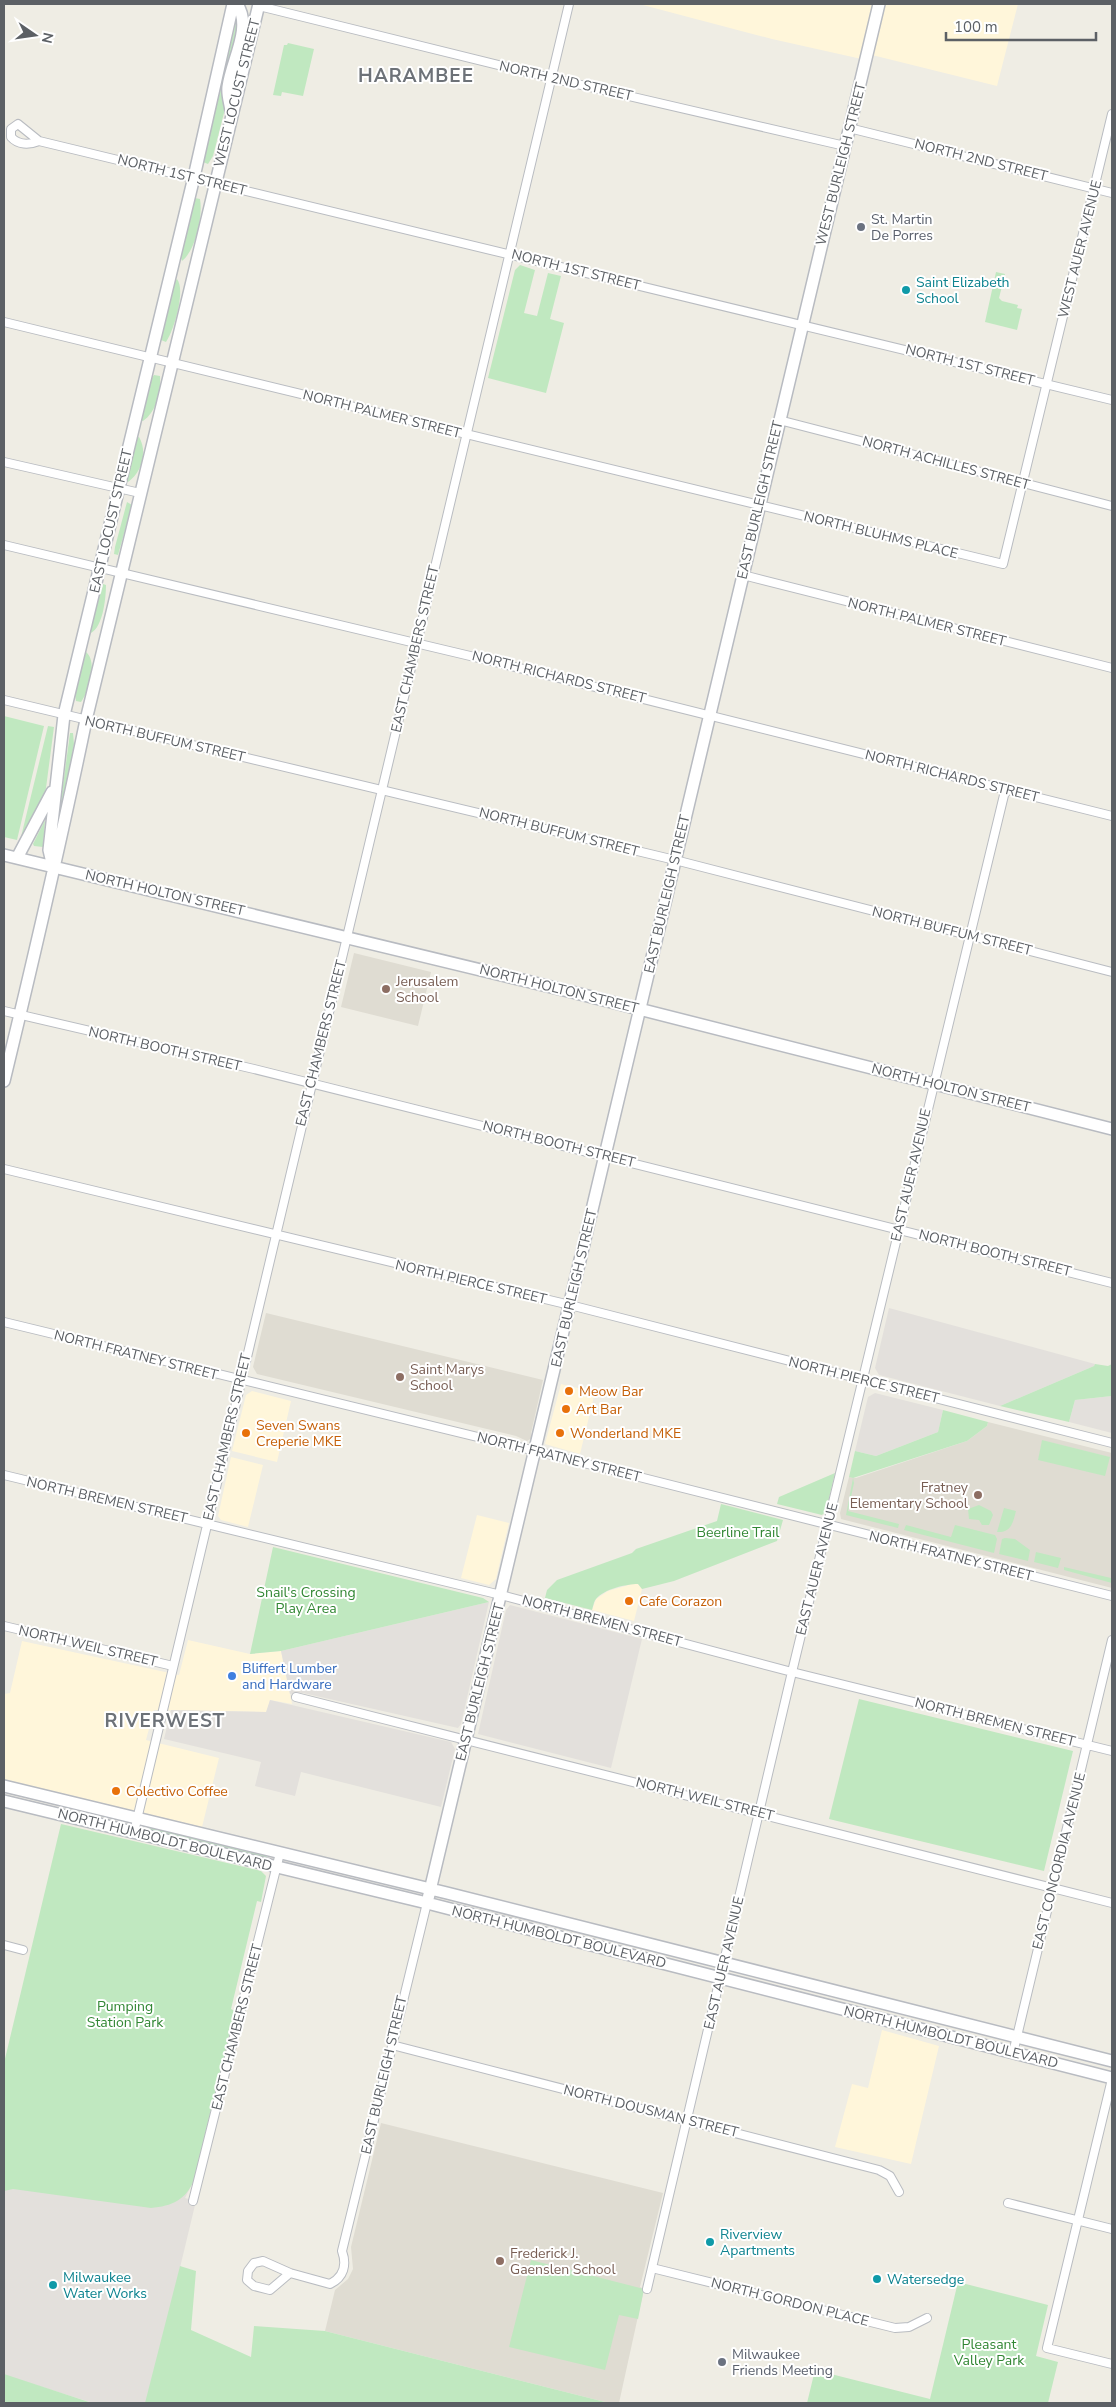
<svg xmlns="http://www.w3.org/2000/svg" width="1116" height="2407" font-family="'Nunito Sans',sans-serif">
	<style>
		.commercial { fill: #fff6da }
		.industrial { fill: #e3e0dc }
		.education { fill: #dfdcd2 }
		.green { fill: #c0e8c0 }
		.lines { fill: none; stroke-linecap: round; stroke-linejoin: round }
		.street-casing { stroke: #b9bcc1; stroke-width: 10 }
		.secondary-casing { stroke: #b8bbc1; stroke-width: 14 }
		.street { stroke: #fff; stroke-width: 8 }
		.secondary { stroke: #fff; stroke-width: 11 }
		.worship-dot { fill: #6b7280; stroke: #fff; stroke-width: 2 }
		.culture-dot { fill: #0f9aa8; stroke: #fff; stroke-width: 2 }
		.education-dot { fill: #8d6e63; stroke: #fff; stroke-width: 2 }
		.food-dot { fill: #e8710a; stroke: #fff; stroke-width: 2 }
		.shop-dot { fill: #3f7fe0; stroke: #fff; stroke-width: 2 }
		.labels { text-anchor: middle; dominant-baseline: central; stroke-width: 4; stroke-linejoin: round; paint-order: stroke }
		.street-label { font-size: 14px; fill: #5c6065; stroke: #fff }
		.worship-label { font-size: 14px; fill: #5b616d; stroke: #fff; text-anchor: start }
		.culture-label { font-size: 14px; fill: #0d838f; stroke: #fff; text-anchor: start }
		.education-label { font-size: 14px; fill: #785e54; stroke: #fff; text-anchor: start }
		.food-label { font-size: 14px; fill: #c56008; stroke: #fff; text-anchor: start }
		.park-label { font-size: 14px; fill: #328734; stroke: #fff }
		.shop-label { font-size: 14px; fill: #366cbe; stroke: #fff; text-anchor: start }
		.district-label { font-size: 19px; font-weight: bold; letter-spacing: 1px; fill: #6d7278; stroke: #fff }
	</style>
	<rect width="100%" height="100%" fill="#efede4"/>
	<path class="commercial" d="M639,4H1018L997,86L868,54L866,60L772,39Z
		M561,1384L595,1392L580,1454L545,1444Z
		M252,1391L291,1401L277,1462L232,1451L246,1395Z
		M231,1457L263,1465L248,1527L221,1520L218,1516Z
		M477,1515L509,1523L496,1579L489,1585L461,1578Z
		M632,1584H638L642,1589L634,1621L592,1610L596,1599L608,1591Z
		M188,1640L250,1654L281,1651L292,1704L270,1700L267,1712L154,1710L146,1740L219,1758L202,1827L4,1780V1694L10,1693L22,1641L179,1675Z
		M882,2030L939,2046L911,2164L835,2147L852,2084L868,2088Z"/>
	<path class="industrial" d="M889,1308L1095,1364L1094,1366L1000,1406L879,1375L875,1368Z
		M875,1393L943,1410L938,1432L876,1456L855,1451L868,1397Z
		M1112,1396V1433L1069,1422L1075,1400Z
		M489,1602L461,1724L458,1728L303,1693L290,1694L281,1651Z
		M510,1605L642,1639L611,1768L478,1734L506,1610Z
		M270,1700L451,1742L455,1749L441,1807L301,1772L295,1796L255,1786L261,1762L164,1739L171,1710L266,1712Z
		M4,2121L194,2180L185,2198L196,2201L166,2326L151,2403H93L4,2375Z"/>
	<path class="education" d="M354,953L431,972L418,1026L341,1007Z
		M266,1313L543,1380L531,1433L532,1438L527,1441L516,1436L257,1374L253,1367Z
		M988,1422L1112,1453V1588L841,1519L840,1513L849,1477L856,1478L967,1441L987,1426Z
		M381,2123L663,2193L640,2287L644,2289L619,2403H609L325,2331L335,2290L348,2279L353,2269L351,2247Z"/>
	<path class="green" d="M237,19L240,20L226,105L213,156L208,164L203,162V151Z
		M288,43L314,49L303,96L282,92L281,96L273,95L284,45H287Z
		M195,198L200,199C203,216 196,250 182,261L180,253L192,202Z
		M520,265L535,270L524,313L537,316L548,273L561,276L550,319L564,323L546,393L488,378L515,270Z
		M996,272L1005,274L999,298L1002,301L1018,305L1017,308L1022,309L1017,330L985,322Z
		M177,279C186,290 174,331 166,342L161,340L160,334L172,285Z
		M154,375L160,376C161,392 157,411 143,421L140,420L150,381Z
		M139,437C148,452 142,472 128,482L126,481L136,438Z
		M127,502L132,505L118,555L114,554L115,547Z
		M103,584L106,585C106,598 103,627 91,633L89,632Z
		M86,652C98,662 89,691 81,702L76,701L75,695Z
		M4,716L44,726L17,840L4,837Z
		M48,726L54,727L46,788L42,800L20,841Z
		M70,733H73L74,744L60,823H58Z
		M45,820L43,847L34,846L33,844Z
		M1095,1364L1108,1366L1112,1364V1396L1075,1400L1069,1422L1000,1406L1094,1366Z
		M943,1410L988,1422L987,1426L967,1441L853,1478L854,1483L848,1511L899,1524L898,1528L846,1515L853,1478L849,1477L855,1451L876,1456L938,1432Z
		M1042,1440L1110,1457L1105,1476L1038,1460Z
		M835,1473L826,1511L822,1515L777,1504L779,1497Z
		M721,1504L783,1520L777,1541L674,1581L642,1589L638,1584C627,1584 604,1589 596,1599C594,1601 593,1607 592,1610L545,1598L547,1590L557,1580L632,1553L636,1549L717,1521Z
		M979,1505L991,1511L993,1515L989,1525H982L979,1520L969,1519L968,1509Z
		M1004,1508L1016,1511C1013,1523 1011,1533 997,1532Z
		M906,1525L951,1537L955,1525L995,1535L997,1539L994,1553L904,1530Z
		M1005,1538L1015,1539L1030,1550L1028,1561L999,1554L1002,1539Z
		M273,1547L483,1598L489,1602L281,1651L250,1654Z
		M1036,1552L1061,1558L1058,1568L1034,1562Z
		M1064,1567L1111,1578L1112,1574V1583L1064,1570Z
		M859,1699L1073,1751L1044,1871L829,1819Z
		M61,1824L261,1871L266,1876L261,1902L257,1901L231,2009L235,2011L194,2180C186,2200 172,2206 151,2208L13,2189L4,2191V2063Z
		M150,1826L267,1855L266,1860L154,1833L149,1830Z
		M531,2260L644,2289L638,2319L619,2315L605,2370L509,2347Z
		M180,2266L196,2271L191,2330L251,2357L254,2326L325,2331L609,2403H145Z
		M958,2282L1048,2305L1036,2356L1058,2362L1048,2403H807L815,2370L930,2399Z
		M4,2374L92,2403H4Z"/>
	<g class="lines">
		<defs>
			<path id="street" d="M259,6L551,78L845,146
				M849,128L1112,193
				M39,141C29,145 18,145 11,137V129L18,124L39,141L1112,400
				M4,322L1003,564L1112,114
				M779,420L1112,506
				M4,462L140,493
				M4,545L487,660L1112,816
				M743,575L1112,668
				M4,700L675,860L1112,972
				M4,1011L254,1069L1112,1283
				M4,1169L570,1305L1112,1443
				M4,1322L548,1454L1112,1596
				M4,1475L501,1595L792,1672L1112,1751
				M4,1626L173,1666
				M296,1697L1112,1903
				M134,1832L569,4
				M4,1945L23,1950
				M392,2045L879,2170L890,2176L899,2192
				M1013,2053L1112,1640
				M1112,2079L1047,2348L1112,2364
				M193,2201L280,1853
				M1008,2203L1112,2229
				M263,2261L290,2273L270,2290L254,2286L247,2280L248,2271L254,2263Z
				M652,2268L895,2328L909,2327L927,2318
				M290,2273L330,2284C344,2277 347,2265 342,2251L427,1903
				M647,2289L792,1672L1005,791"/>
			<path id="secondary" d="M231,111C230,103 227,95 228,87C231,61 253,28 237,4
				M4,855L572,992L1112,1129
				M17,858L52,792
				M53,867L49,850L64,715L194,177L233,4
				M4,1081C33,961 61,841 86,720L259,4
				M4,1786L447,1893L1112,2061
				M4,1801L427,1903L1112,2078
				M427,1903L879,4"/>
		</defs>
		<use href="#street" class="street-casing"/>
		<use href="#secondary" class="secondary-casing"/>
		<use href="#street" class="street"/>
		<use href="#secondary" class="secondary"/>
	</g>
	<g class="worship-dot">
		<circle cx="861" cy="227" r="5"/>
		<circle cx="722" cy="2362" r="5"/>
	</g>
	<g class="culture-dot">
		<circle cx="906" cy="290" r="5"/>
		<circle cx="710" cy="2242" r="5"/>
		<circle cx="877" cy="2279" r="5"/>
		<circle cx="53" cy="2285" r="5"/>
	</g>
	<g class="education-dot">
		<circle cx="386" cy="989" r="5"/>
		<circle cx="400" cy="1377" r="5"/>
		<circle cx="978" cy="1495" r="5"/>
		<circle cx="500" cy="2261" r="5"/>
	</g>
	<g class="food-dot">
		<circle cx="569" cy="1391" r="5"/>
		<circle cx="566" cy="1409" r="5"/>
		<circle cx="246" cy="1433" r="5"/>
		<circle cx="560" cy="1433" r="5"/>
		<circle cx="629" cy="1601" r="5"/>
		<circle cx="116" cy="1791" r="5"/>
	</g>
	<circle class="shop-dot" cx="232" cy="1676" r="5"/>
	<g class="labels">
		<g class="street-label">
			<text transform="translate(566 81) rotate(13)">NORTH 2ND STREET</text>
			<text transform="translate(237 93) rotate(-76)">WEST LOCUST STREET</text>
			<text transform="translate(981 160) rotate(14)">NORTH 2ND STREET</text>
			<text transform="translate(841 164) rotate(-76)">WEST BURLEIGH STREET</text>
			<text transform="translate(182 175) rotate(14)">NORTH 1ST STREET</text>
			<text transform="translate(1080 249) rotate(-76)">WEST AUER AVENUE</text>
			<text transform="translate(576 270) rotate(14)">NORTH 1ST STREET</text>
			<text transform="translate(970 365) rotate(14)">NORTH 1ST STREET</text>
			<text transform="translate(382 414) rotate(14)">NORTH PALMER STREET</text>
			<text transform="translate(946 463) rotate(15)">NORTH ACHILLES STREET</text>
			<text transform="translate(760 500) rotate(-77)">EAST BURLEIGH STREET</text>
			<text transform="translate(111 521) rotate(-77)">EAST LOCUST STREET</text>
			<text transform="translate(881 535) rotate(14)">NORTH BLUHMS PLACE</text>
			<text transform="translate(927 622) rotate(14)">NORTH PALMER STREET</text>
			<text transform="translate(415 649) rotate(-77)">EAST CHAMBERS STREET</text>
			<text transform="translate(559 677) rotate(14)">NORTH RICHARDS STREET</text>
			<text transform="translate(165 739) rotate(13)">NORTH BUFFUM STREET</text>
			<text transform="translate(952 776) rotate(14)">NORTH RICHARDS STREET</text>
			<text transform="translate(559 832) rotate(14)">NORTH BUFFUM STREET</text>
			<text transform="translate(165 893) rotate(13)">NORTH HOLTON STREET</text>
			<text transform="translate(667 894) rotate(-77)">EAST BURLEIGH STREET</text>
			<text transform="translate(952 931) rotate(14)">NORTH BUFFUM STREET</text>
			<text transform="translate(559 989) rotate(14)">NORTH HOLTON STREET</text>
			<text transform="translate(321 1043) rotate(-76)">EAST CHAMBERS STREET</text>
			<text transform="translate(165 1049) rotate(13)">NORTH BOOTH STREET</text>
			<text transform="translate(951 1088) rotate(14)">NORTH HOLTON STREET</text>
			<text transform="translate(559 1144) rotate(14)">NORTH BOOTH STREET</text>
			<text transform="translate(911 1175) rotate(-77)">EAST AUER AVENUE</text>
			<text transform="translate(995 1253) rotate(14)">NORTH BOOTH STREET</text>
			<text transform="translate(471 1282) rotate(13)">NORTH PIERCE STREET</text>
			<text transform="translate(574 1288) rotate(-77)">EAST BURLEIGH STREET</text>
			<text transform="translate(136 1355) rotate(14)">NORTH FRATNEY STREET</text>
			<text transform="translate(864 1380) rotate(14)">NORTH PIERCE STREET</text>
			<text transform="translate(227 1437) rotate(-77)">EAST CHAMBERS STREET</text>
			<text transform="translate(559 1457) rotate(14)">NORTH FRATNEY STREET</text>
			<text transform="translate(107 1500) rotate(13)">NORTH BREMEN STREET</text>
			<text transform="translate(951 1556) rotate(14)">NORTH FRATNEY STREET</text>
			<text transform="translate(817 1569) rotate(-76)">EAST AUER AVENUE</text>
			<text transform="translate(602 1621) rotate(15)">NORTH BREMEN STREET</text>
			<text transform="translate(88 1646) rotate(13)">NORTH WEIL STREET</text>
			<text transform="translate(480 1682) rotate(-76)">EAST BURLEIGH STREET</text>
			<text transform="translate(995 1722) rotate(14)">NORTH BREMEN STREET</text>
			<text transform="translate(705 1799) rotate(14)">NORTH WEIL STREET</text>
			<text transform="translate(165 1840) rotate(14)">NORTH HUMBOLDT BOULEVARD</text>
			<text transform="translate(1059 1861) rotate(-76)">EAST CONCORDIA AVENUE</text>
			<text transform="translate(559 1937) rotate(14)">NORTH HUMBOLDT BOULEVARD</text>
			<text transform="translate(724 1963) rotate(-77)">EAST AUER AVENUE</text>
			<text transform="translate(237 2027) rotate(-76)">EAST CHAMBERS STREET</text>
			<text transform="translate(951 2037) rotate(14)">NORTH HUMBOLDT BOULEVARD</text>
			<text transform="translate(384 2075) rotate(-77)">EAST BURLEIGH STREET</text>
			<text transform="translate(651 2111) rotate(14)">NORTH DOUSMAN STREET</text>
			<text transform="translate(790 2302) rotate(14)">NORTH GORDON PLACE</text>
		</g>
		<g class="worship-label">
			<text x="871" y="219">St. Martin<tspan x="871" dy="16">De Porres</tspan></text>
			<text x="732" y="2354">Milwaukee<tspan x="732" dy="16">Friends Meeting</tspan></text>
		</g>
		<g class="culture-label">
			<text x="916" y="282">Saint Elizabeth<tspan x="916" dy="16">School</tspan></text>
			<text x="720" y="2234">Riverview<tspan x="720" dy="16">Apartments</tspan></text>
			<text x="63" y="2277">Milwaukee<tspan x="63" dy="16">Water Works</tspan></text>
			<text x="887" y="2279">Watersedge</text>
		</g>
		<g class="education-label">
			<text x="396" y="981">Jerusalem<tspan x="396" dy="16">School</tspan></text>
			<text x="410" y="1369">Saint Marys<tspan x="410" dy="16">School</tspan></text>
			<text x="968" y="1487" text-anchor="end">Fratney<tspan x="968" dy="16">Elementary School</tspan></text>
			<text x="510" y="2253">Frederick J.<tspan x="510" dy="16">Gaenslen School</tspan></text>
		</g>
		<g class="food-label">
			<text x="579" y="1391">Meow Bar</text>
			<text x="576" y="1409">Art Bar</text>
			<text x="256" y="1425">Seven Swans<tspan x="256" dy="16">Creperie MKE</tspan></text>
			<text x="570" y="1433">Wonderland MKE</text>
			<text x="639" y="1601">Cafe Corazon</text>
			<text x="126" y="1791">Colectivo Coffee</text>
		</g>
		<g class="park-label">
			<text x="738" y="1532">Beerline Trail</text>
			<text x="306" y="1592">Snail's Crossing<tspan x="306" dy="16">Play Area</tspan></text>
			<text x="125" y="2006">Pumping<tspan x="125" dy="16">Station Park</tspan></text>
			<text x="989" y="2344">Pleasant<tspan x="989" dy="16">Valley Park</tspan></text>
		</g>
		<g class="shop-label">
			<text x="242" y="1668">Bliffert Lumber<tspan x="242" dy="16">and Hardware</tspan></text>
		</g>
		<g class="district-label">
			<text x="416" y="76">HARAMBEE</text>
			<text x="165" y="1721">RIVERWEST</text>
		</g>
	</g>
	<rect width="1116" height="2407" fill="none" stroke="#5c6065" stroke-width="10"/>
	<g transform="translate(35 35) rotate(103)" stroke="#ffffff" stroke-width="4" paint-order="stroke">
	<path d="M0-4L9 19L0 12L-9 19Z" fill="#5c6065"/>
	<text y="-8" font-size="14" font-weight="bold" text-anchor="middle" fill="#5c6065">N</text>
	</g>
	<path d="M946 32v8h150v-8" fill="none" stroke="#5c6065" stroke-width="2.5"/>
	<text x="954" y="32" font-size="15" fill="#5c6065" stroke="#ffffff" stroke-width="4" paint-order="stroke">100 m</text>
</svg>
